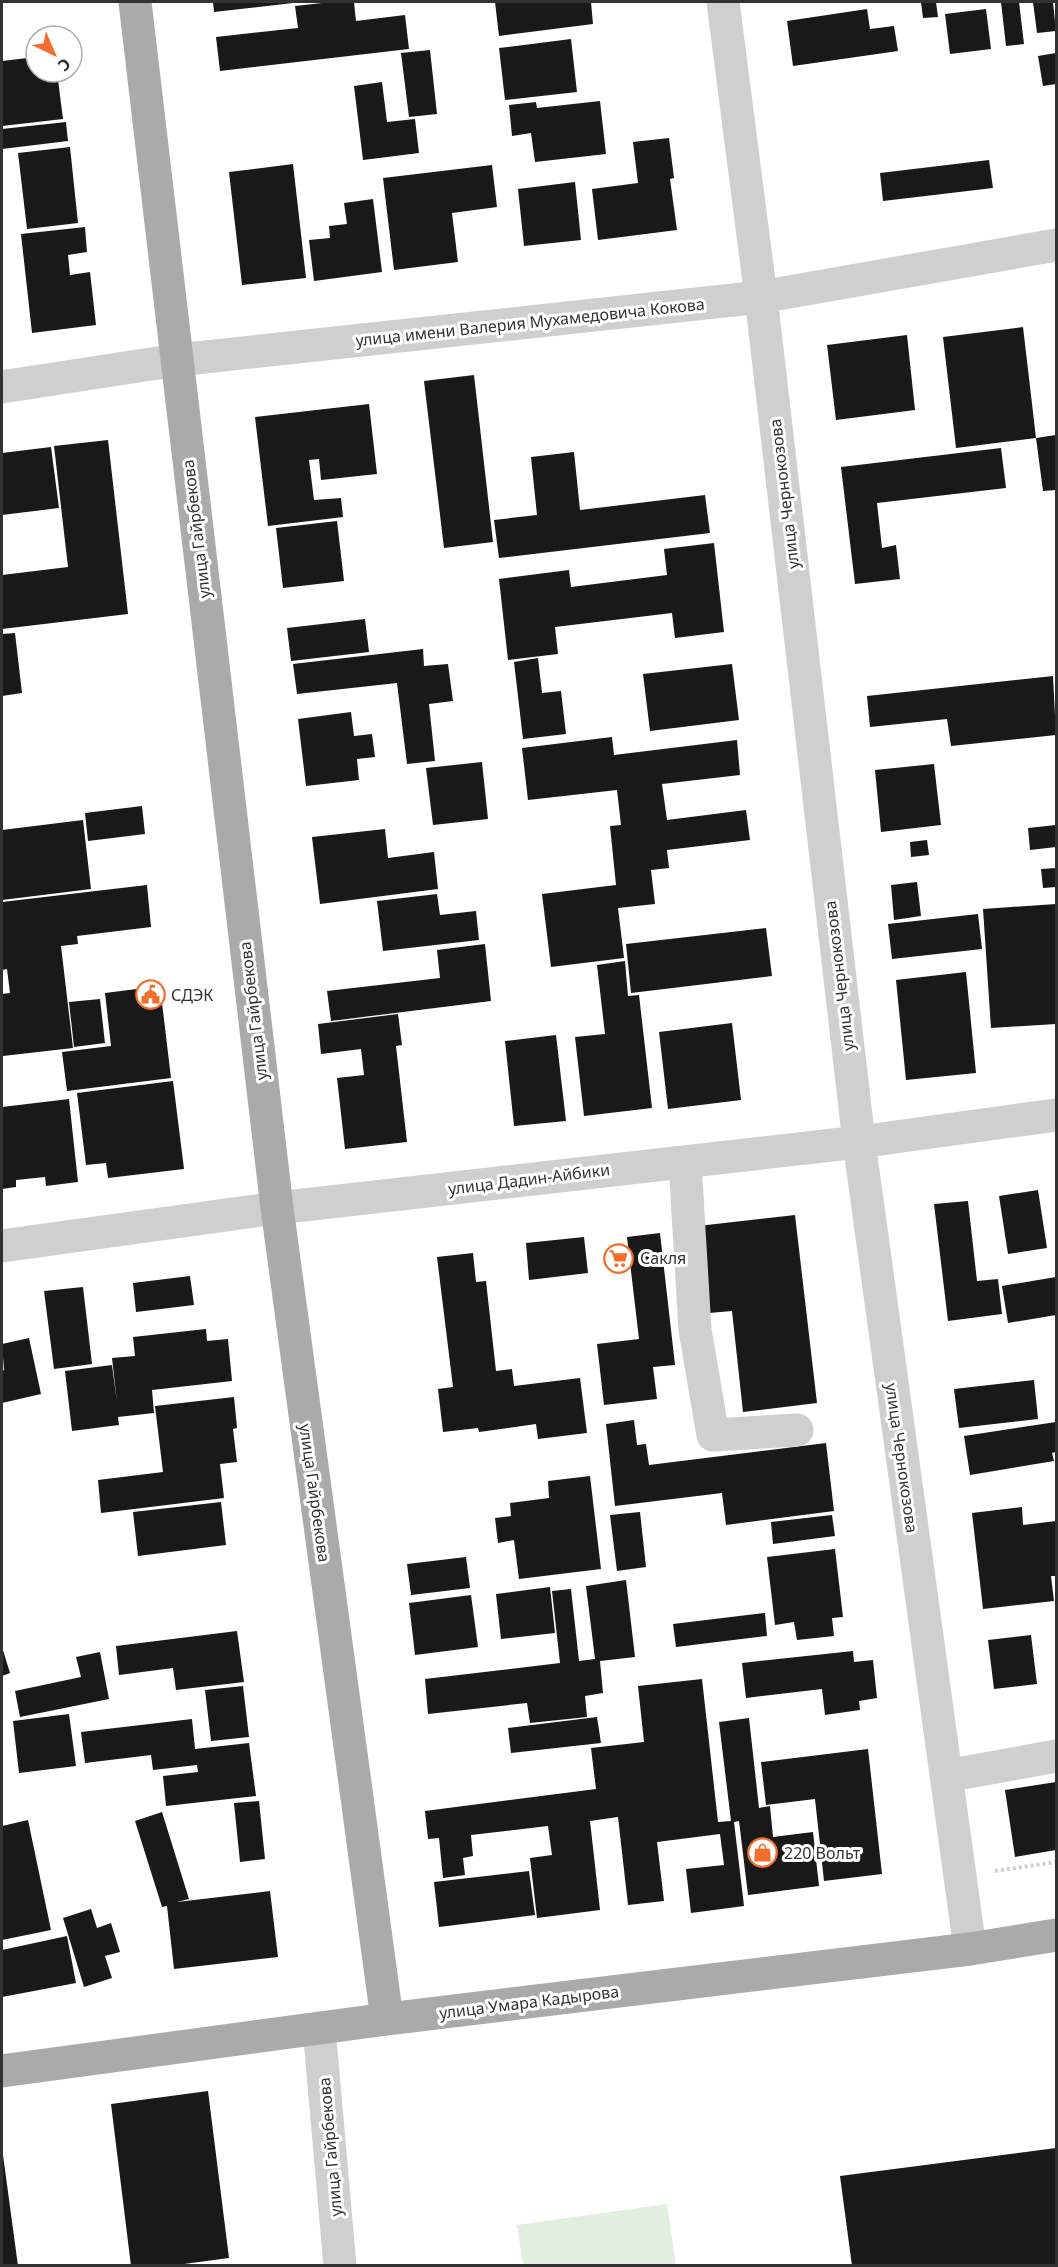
<svg xmlns="http://www.w3.org/2000/svg" width="1058" height="2267" font-family="'Noto Sans',sans-serif">
	<style>
		.green { fill: #e1efdf }
		.building { fill: #191919 }
		.lines { fill: none; stroke-linecap: round; stroke-linejoin: round }
		.path { stroke: #cfcfcf; stroke-width: 4; stroke-dasharray: 3 3; stroke-linecap: butt }
		.minor { stroke: #cfcfcf; stroke-width: 33 }
		.major { stroke: #aaa; stroke-width: 33 }
		.labels { text-anchor: middle; dominant-baseline: central; stroke-width: 6; stroke-linejoin: round; paint-order: stroke }
		.street-label { font-size: 16px; fill: #323232; stroke: #fff }
		.poi-label { font-size: 16px; fill: #323232; stroke: #fff; text-anchor: start }
	</style>
	<rect width="100%" height="100%" fill="#fff"/>
	<path class="green" d="M667,2204L676,2265H523L517,2225Z"/>
	<path class="building" d="M213,2H293V3L214,12Z
		M331,2H354L356,21L405,15L409,49L220,71L216,37L298,28L295,6Z
		M495,2H591L593,24L499,36Z
		M921,2H936L938,17L923,18Z
		M1001,2H1019L1024,44L1006,46Z
		M1033,2H1053L1056,31L1037,33Z
		M867,9L870,29L894,26L898,51L793,66L787,21Z
		M986,9L991,49L950,54L945,14Z
		M571,39L577,92L505,100L499,48Z
		M430,50L437,114L409,117L401,53Z
		M1056,53V84L1043,86L1038,56Z
		M36,57V72H57L63,119L2,126V61Z
		M382,82L387,122L415,119L419,153L363,160L354,86Z
		M600,101L606,154L535,162L531,133L512,136L509,105L536,102L537,108Z
		M66,122L68,141L2,149V129Z
		M669,138L674,178L670,179L677,230L598,240L592,189L638,183L633,142Z
		M70,147L78,223L27,229L18,153Z
		M989,160L993,188L883,201L880,173Z
		M293,164L306,278L242,285L229,172Z
		M492,165L497,207L452,213L458,262L394,270L383,178Z
		M575,182L581,240L524,246L518,189Z
		M373,199L382,272L314,281L309,240L330,238L329,226L347,224L344,203Z
		M85,227L87,252L68,255L70,275L90,272L96,325L32,333L21,234Z
		M1023,327L1036,438L1056,435V490L1043,491L1036,438L956,448L943,337Z
		M907,335L915,410L836,420L827,345Z
		M474,375L493,542L444,548L424,381Z
		M369,404L377,474L321,480L319,459L309,460L314,500L341,498L343,517L268,526L255,417Z
		M108,440L128,614L2,629V575L68,567L54,446Z
		M51,447L59,508L2,515V453Z
		M1001,448L1006,488L877,503L882,548L896,545L900,579L855,584L841,467Z
		M574,452L580,510L705,495L710,533L499,558L494,520L537,515L531,457Z
		M337,521L344,581L283,588L276,528Z
		M714,543L724,632L675,638L672,613L555,627L558,654L508,660L499,579L569,570L571,587L667,575L664,549Z
		M365,619L369,652L291,661L287,628Z
		M15,633L22,693L2,696V634Z
		M423,649L424,666L448,664L453,701L429,704L435,761L407,764L397,683L297,694L293,664Z
		M538,658L542,693L561,691L566,734L523,739L514,662Z
		M732,664L739,720L650,731L643,674Z
		M1053,676L1056,735L951,746L947,719L870,727L867,696Z
		M351,712L354,736L372,734L375,757L357,759L359,780L306,786L298,719Z
		M612,737L614,755L737,740L740,775L662,784L667,820L746,810L750,840L667,850L669,868L651,870L655,904L618,908L624,958L551,967L542,894L616,885L610,826L621,825L617,790L528,800L522,748Z
		M482,762L488,819L433,825L426,768Z
		M934,764L941,825L881,832L875,770Z
		M142,806L145,834L88,841L85,813Z
		M83,820L91,889L2,900V830Z
		M1056,825V847L1030,850L1028,828Z
		M385,829L388,858L434,852L438,889L320,904L312,837Z
		M927,840L929,855L911,857L910,842Z
		M1056,868V887L1043,888L1041,869Z
		M917,882L921,916L894,920L891,885Z
		M147,885L151,927L77,936L78,944L61,946L73,1048L3,1056L2,994L10,993L7,969L2,970V902Z
		M437,894L440,915L476,911L479,940L383,951L377,901Z
		M1056,904V1024L991,1028L983,909Z
		M978,914L982,949L892,959L888,924Z
		M766,928L772,976L631,993L626,944Z
		M485,944L491,1001L331,1021L327,991L440,978L437,950Z
		M625,961L628,996L639,995L652,1108L584,1116L575,1037L605,1034L597,965Z
		M966,972L976,1073L906,1080L896,980Z
		M160,986L171,1078L67,1091L62,1052L111,1046L105,993Z
		M100,999L105,1043L74,1047L69,1002Z
		M398,1014L402,1045L396,1046L407,1142L345,1149L337,1078L364,1075L361,1049L321,1054L318,1024Z
		M732,1023L741,1100L668,1109L659,1032Z
		M556,1035L566,1121L514,1126L505,1041Z
		M173,1081L184,1169L108,1178L106,1163L86,1165L77,1093Z
		M69,1099L78,1182L46,1186L45,1177L16,1180V1187L2,1189V1107Z
		M1038,1190L1047,1248L1008,1254L999,1196Z
		M968,1201L977,1281L998,1279L1002,1314L948,1321L934,1204Z
		M795,1215L817,1403L743,1412L732,1311L709,1313L698,1226Z
		M660,1233L675,1365L653,1367L657,1399L604,1405L597,1344L639,1339L627,1237Z
		M584,1237L588,1273L529,1280L526,1243Z
		M473,1253L476,1282L486,1281L496,1371L512,1369L514,1386L580,1378L587,1433L538,1439L536,1424L479,1432L478,1428L443,1432L438,1389L453,1387L437,1257Z
		M190,1276L194,1305L136,1312L133,1283Z
		M1056,1277V1315L1008,1323L1002,1286Z
		M83,1287L92,1364L54,1369L44,1291Z
		M206,1329L207,1341L228,1339L232,1381L152,1390L154,1413L118,1417L119,1425L72,1431L65,1371L112,1365L117,1402L112,1358L135,1356L133,1337Z
		M29,1338L41,1394L2,1403V1371L4,1370L2,1344Z
		M1034,1380L1038,1419L959,1428L954,1389Z
		M234,1397L237,1428L233,1429L237,1462L220,1464L224,1498L101,1513L98,1480L163,1472L155,1406Z
		M634,1420L637,1445L646,1444L649,1465L826,1443L834,1511L726,1525L722,1493L615,1506L606,1424Z
		M1056,1422V1452L1052,1453L1054,1461L970,1475L964,1436Z
		M590,1476L601,1569L519,1579L514,1540L498,1543L495,1518L511,1516L510,1503L549,1498L548,1481Z
		M221,1502L226,1545L138,1556L133,1512Z
		M1022,1507L1023,1525L1056,1521V1576H1051L1054,1601L983,1609L972,1513Z
		M640,1512L646,1567L617,1571L610,1515Z
		M832,1515L835,1536L773,1544L771,1522Z
		M835,1549L843,1617L832,1618L834,1636L797,1640L794,1622L775,1625L767,1557Z
		M466,1557L470,1588L411,1595L407,1564Z
		M626,1580L635,1657L600,1661L603,1693L585,1696L587,1717L530,1723L527,1703L428,1714L425,1679L560,1663L552,1591L571,1589L579,1661L595,1659L586,1586Z
		M550,1587L555,1633L501,1639L496,1594Z
		M471,1595L478,1647L415,1655L409,1603Z
		M765,1613L767,1636L676,1647L673,1624Z
		M237,1631L244,1682L176,1690L173,1668L119,1675L116,1646Z
		M1031,1635L1037,1684L994,1689L988,1640Z
		M2,1647L10,1673L2,1676Z
		M853,1651L854,1662L873,1660L877,1698L859,1701L860,1710L825,1715L822,1689L746,1698L742,1663Z
		M100,1652L109,1699L20,1717L15,1691L81,1677L76,1657Z
		M702,1679L718,1822L731,1821L719,1722L749,1718L759,1808L770,1806L773,1837L813,1832L819,1886L748,1895L739,1821L734,1822L744,1906L691,1913L686,1869L724,1865L720,1834L657,1842L664,1901L628,1905L618,1817L590,1821L600,1910L537,1918L530,1858L552,1855L548,1826L471,1835L473,1856L463,1858L465,1875L443,1878L439,1838L428,1839L425,1811L596,1789L591,1748L644,1742L638,1686Z
		M243,1686L249,1737L211,1741L205,1690Z
		M69,1714L76,1766L19,1773L13,1721Z
		M597,1717L601,1743L511,1753L508,1728Z
		M192,1719L195,1749L249,1743L256,1796L166,1806L163,1776L198,1772L197,1765L153,1770L151,1755L85,1763L81,1732Z
		M868,1749L882,1874L824,1881L815,1799L766,1805L761,1762Z
		M1056,1782V1850L1015,1857L1005,1790Z
		M259,1801L265,1859L240,1862L234,1803Z
		M162,1812L189,1899L177,1902L270,1891L278,1957L174,1969L167,1906L162,1907L135,1821Z
		M28,1820L51,1930L2,1940V1826Z
		M529,1871L535,1915L439,1927L434,1882Z
		M91,1909L97,1928L111,1923L120,1952L105,1956L112,1978L84,1987L63,1918Z
		M67,1936L76,1983L2,1997V1950Z
		M208,2091L229,2258L169,2266H131L111,2104Z
		M1056,2148V2266H852L840,2176Z
		M2,2155H3L18,2266H2Z"/>
	<g class="lines">
		<path class="path" d="M995,1871L1056,1862"/>
		<path class="minor" d="M723,2L761,297L859,1142L970,1949
			M2,387L177,360L761,297L1056,245
			M685,1162L695,1330L713,1435L797,1430
			M2,1246L277,1208L859,1142L1056,1115
			M946,1776L1056,1756
			M319,2028L340,2266"/>
		<path class="major" d="M135,2L277,1208L387,2019
			M2,2071L387,2019L970,1949L1056,1935"/>
	</g>
	<defs>
		<symbol id="civic-ring" viewBox="-11 -11 22 22"><circle r="9.5" fill="#fff" stroke="#f36e2a" stroke-width="1.5"/><path d="M-.6-6.5H3V-4.5H.6V-3L4-1V1h2V6H-6V1h2V-1L-.6-3ZM-1.2 2.5V6h2.4V2.5Z" fill="#f36e2a"/></symbol>
		<symbol id="supermarket-ring" viewBox="-11 -11 22 22"><circle r="9.5" fill="#fff" stroke="#f36e2a" stroke-width="1.5"/><path d="M-6-5.5h2.5l.6 2H6L4.5 2H-2.5L-4.4-4H-6ZM-1.5 3.2a1.3 1.3 0 1 0 .1 0ZM3 3.2a1.3 1.3 0 1 0 .1 0Z" fill="#f36e2a"/></symbol>
		<symbol id="shop-ring" viewBox="-11 -11 22 22"><circle r="9.5" fill="#fff" stroke="#f36e2a" stroke-width="1.5"/><path d="M-5-2.5h2.3a2.7 3.5 0 0 1 5.4 0H5L5.5 6h-11ZM-1.5-2.5h3a1.5 2.3 0 0 0-3 0Z" fill="#f36e2a"/></symbol>
	</defs>
	<g fill-rule="evenodd">
		<use href="#civic-ring" x="134" y="978" width="33" height="33"/>
		<use href="#supermarket-ring" x="602" y="1242" width="33" height="33"/>
		<use href="#shop-ring" x="746" y="1836" width="33" height="33"/>
	</g>
	<g class="labels">
		<g class="street-label">
			<text transform="translate(530 322) rotate(-6)">улица имени Валерия Мухамедовича Кокова</text>
			<text transform="translate(784 494) rotate(-97)">улица Чернокозова</text>
			<text transform="translate(196 529) rotate(-97)">улица Гайрбекова</text>
			<text transform="translate(839 976) rotate(-97)">улица Чернокозова</text>
			<text transform="translate(253 1011) rotate(-97)">улица Гайрбекова</text>
			<text transform="translate(529 1179) rotate(-7)">улица Дадин-Айбики</text>
			<text transform="translate(902 1458) rotate(82)">улица Чернокозова</text>
			<text transform="translate(315 1493) rotate(82)">улица Гайрбекова</text>
			<text transform="translate(529 2002) rotate(-7)">улица Умара Кадырова</text>
			<text transform="translate(330 2147) rotate(-95)">улица Гайрбекова</text>
		</g>
		<g class="poi-label">
			<text x="171" y="995">СДЭК</text>
			<text x="640" y="1258">Сакля</text>
			<text x="784" y="1853">220 Вольт</text>
		</g>
	</g>
	<rect width="1058" height="2267" fill="none" stroke="#323232" stroke-width="6"/>
	<g transform="translate(54 54) rotate(136)"><circle r="28" fill="#ffffff" stroke="#adadad" stroke-width="1.5"/>
	<path d="M0-4.5L10 22L0 15L-10 22Z" fill="#f36e2a"/>
	<text y="-9" font-size="16" font-weight="bold" text-anchor="middle" fill="#323232">С</text>
	</g>
</svg>
